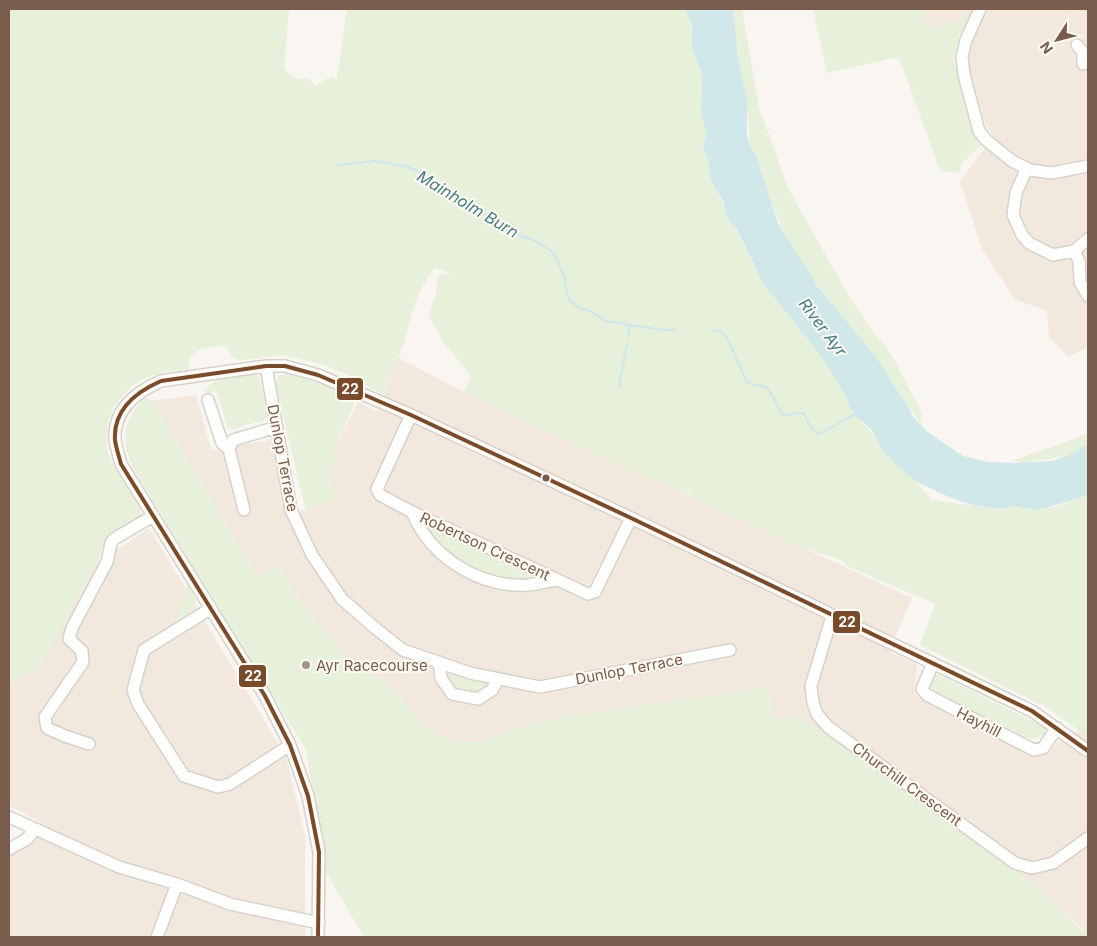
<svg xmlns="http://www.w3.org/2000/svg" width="1097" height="946" font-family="Inter,sans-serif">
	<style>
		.residential { fill: #f2e8de }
		.green { fill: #e7f0db }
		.water { fill: #d0e8ea }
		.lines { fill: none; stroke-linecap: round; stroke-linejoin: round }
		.stream { stroke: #d0e8ea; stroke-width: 2.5 }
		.minor-casing { stroke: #d7d1cb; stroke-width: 14 }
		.minor { stroke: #fefefd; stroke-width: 11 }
		.bus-1-casing { stroke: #fffaf3; stroke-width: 8 }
		.bus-1 { stroke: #7a4b2a; stroke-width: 4 }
		.bus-dot { fill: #7a5c4d; stroke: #fffaf3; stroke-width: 2 }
		.poi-dot { fill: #a69286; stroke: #fffaf3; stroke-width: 2 }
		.labels { text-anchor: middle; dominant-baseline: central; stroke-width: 4; stroke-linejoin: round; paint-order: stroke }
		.street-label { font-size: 15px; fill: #7a5c4d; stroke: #fffaf3 }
		.poi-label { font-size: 15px; fill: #7a5c4d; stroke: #fffaf3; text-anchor: start }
		.water-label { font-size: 16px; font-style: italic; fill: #437c86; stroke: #fffaf3 }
		.line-badge { stroke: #fffaf3; stroke-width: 2 }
		.badge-label { font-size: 14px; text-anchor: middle; font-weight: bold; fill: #fff }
	</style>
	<rect width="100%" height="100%" fill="#f9f5f0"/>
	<path class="residential" d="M926,9H1088V347L1068,357L1049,337L1047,311L1015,299L982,249L960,181L994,136L986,127L967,65L976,26L962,20L924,29Z
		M399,358L464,392L912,598L889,652L917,664L914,694L1034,754L1049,751L1066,735L1083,731L1088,726V934L1060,909L926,807L828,736L773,717L636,706L560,717L512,729L496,737L481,742L472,743L460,742L439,735L420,725L395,689L362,669L328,636L311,615L285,579L280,567L272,568L257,576L152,401L196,395L211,450L271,440L290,515L336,497L331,482L335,449L358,402L377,411Z
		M149,528L286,757L305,836V937H9V852L28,844L42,823L9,806V684L39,667L97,563Z"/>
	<path class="green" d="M9,9H289L284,69L296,79L309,78L315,86L331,76L337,80L347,9H687L698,64L702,75L701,97L707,134L703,147L716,190L754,266L788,315L824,360L846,397L850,408L854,412L853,415L857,417L932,500L996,509L1012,506L1033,510L1052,508L1088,495V726L1082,733L1046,707L920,645L935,604L847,566L842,560L799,547L734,516L714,510L692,496L628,469L464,392L471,376L442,340L429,316L436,294L438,275L452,274L435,268C414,294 413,314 403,345C398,362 390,378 383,395L353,377L321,364L283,355L245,360L234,359L226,346C208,348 187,346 189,370C170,371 149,373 134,385C110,403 100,433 111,461C119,479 136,495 142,515L140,518L113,534L104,542L97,563L56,640L39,668L9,683Z
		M733,9H742L759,107L788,188L847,293L871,329L891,354L922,413L920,423L876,357L838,312L805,269L787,239L767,192L759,165L750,146L748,114L736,46Z
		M813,9H926L924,29L962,20L967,22L959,36L954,59L972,129L983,144L963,162L959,173L940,171L899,57L827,73Z
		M249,373L256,374L260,379L269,416L264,420L233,429L228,428L217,391L206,395L203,390L217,380Z
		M287,374L327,385L356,400L335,449L331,482L336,497L306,511L276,386L277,379L280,375Z
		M145,397L152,401L257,576L272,568L280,567L285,579L311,615L354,662L362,669L395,689L420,725L439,735L460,742H481L496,737L512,729L560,717L769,687L773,717L802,718L828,736L1033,882L1081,930L1088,934V937H364L326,872L306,750L134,470C120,439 122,422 145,397Z
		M1088,433V445L1067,456L1022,463L1014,460L1072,440Z
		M423,523L540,579H509L481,573L450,555L436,541Z
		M187,584C201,606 200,606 178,619Z
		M448,672L489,684C476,700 457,693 446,678Z
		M937,674L1043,726L1046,729L1045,734L1034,739L1026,738L933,691L930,683L933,675Z"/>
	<path class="water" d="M686,9H733L738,59L747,100V136L750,146L755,154L759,165L778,223L818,287L876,357L908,406L913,417L929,433L963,456L988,462L1016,463L1051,461L1067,456L1088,444V495L1047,508L1035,510L1013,506L999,509L972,505L949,497L915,481L897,465L881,448L872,431L862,421L853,415L854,412L850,408L846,397L824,360L763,283L737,230L726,215L724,203L716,190L710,176L709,164L703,147L707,134L701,113L702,75L692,48V28Z"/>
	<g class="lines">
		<path class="stream" d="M338,165L376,161L408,167L422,173L485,215L494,223L512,233L536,241L554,253L565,279L567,294L571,302L580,308L592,312L605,321L662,330H675
			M712,330L720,331L726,336L746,380C752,387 758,384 765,387C774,392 776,407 783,415L800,413L804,414L812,430L819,434L856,414
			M628,336L630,326
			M619,387L627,344"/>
		<defs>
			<path id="minor" d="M980,9L966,40L962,57L964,75L979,131L986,140L1012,161L1030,170L1052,173L1088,166
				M1077,45L1083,52V64
				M1027,168L1016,193L1013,215L1022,235L1029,243L1053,255L1074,251L1088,239
				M1074,251L1079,261L1080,282L1088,296
				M266,366L291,510L312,555L342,599L375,628L403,650L470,673L540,687L730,650
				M208,400L222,443L229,449
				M411,415L377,489L380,495L412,512L588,594L595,592L631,518
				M244,510L229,449L233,440L277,427
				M412,512C430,556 478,588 528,585C538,584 548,581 558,580
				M210,609L144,650L133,690L138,704L184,776L218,787L230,784L290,745
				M832,616L811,686L813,703L817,714L828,727L1015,863L1032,868L1053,863L1088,838
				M439,662L441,678L452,694L478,699L492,690L498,679
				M933,663L922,689L927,695L1034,750L1043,748L1057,728
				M89,744L65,736L47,728L45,717L83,662L82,651L69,639L72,628L107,562L111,543L114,539L153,516
				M9,817L119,867L177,884L230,904L319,923
				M9,849L27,839L34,830
				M157,937L177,884
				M318,937L319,852L308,796L290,745L265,696L121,464C119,456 116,448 115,440C113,410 136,392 161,381L266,366H285L318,375L411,415L631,518L1032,711L1088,751"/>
		</defs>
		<use href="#minor" class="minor-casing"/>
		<use href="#minor" class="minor"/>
		<defs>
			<path id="bus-1" d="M318,937L319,852L308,796L290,745L265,696L121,464C119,456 116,448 115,440C113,410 136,392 161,381L266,366H285L318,375L411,415L631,518L1032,711L1088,751"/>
		</defs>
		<use href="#bus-1" class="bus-1-casing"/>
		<use href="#bus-1" class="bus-1"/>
	</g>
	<circle class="bus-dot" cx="546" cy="478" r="4.5"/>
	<circle class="poi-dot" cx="306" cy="665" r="5"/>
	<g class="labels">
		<g class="street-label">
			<text transform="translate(283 458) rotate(79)">Dunlop Terrace</text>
			<text transform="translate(485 546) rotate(25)">Robertson Crescent</text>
			<text transform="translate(629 669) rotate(-11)">Dunlop Terrace</text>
			<text transform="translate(979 722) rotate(27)">Hayhill</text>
			<text transform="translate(907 784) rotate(36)">Churchill Crescent</text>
		</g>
		<g class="poi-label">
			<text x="316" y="665">Ayr Racecourse</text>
		</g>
		<g class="water-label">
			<text transform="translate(468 204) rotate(31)">Mainholm Burn</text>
			<text transform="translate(823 327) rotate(53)">River Ayr</text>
		</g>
	</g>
	<g class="line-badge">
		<rect x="336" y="377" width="28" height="24" rx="5" fill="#7a4b2a"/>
		<rect x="832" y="610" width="29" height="24" rx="5" fill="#7a4b2a"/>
		<rect x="238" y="664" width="29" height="24" rx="5" fill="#7a4b2a"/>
	</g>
	<g class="badge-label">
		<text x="350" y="394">22</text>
		<text x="847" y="627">22</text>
		<text x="253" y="681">22</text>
	</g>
	<rect width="1097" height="946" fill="none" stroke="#7a5c4d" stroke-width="20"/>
	<g transform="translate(1057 40) rotate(234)" stroke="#fffaf3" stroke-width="4" paint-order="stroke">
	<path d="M0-4L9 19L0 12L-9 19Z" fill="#7a5c4d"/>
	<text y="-8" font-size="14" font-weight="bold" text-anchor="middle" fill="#7a5c4d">N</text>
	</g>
</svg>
